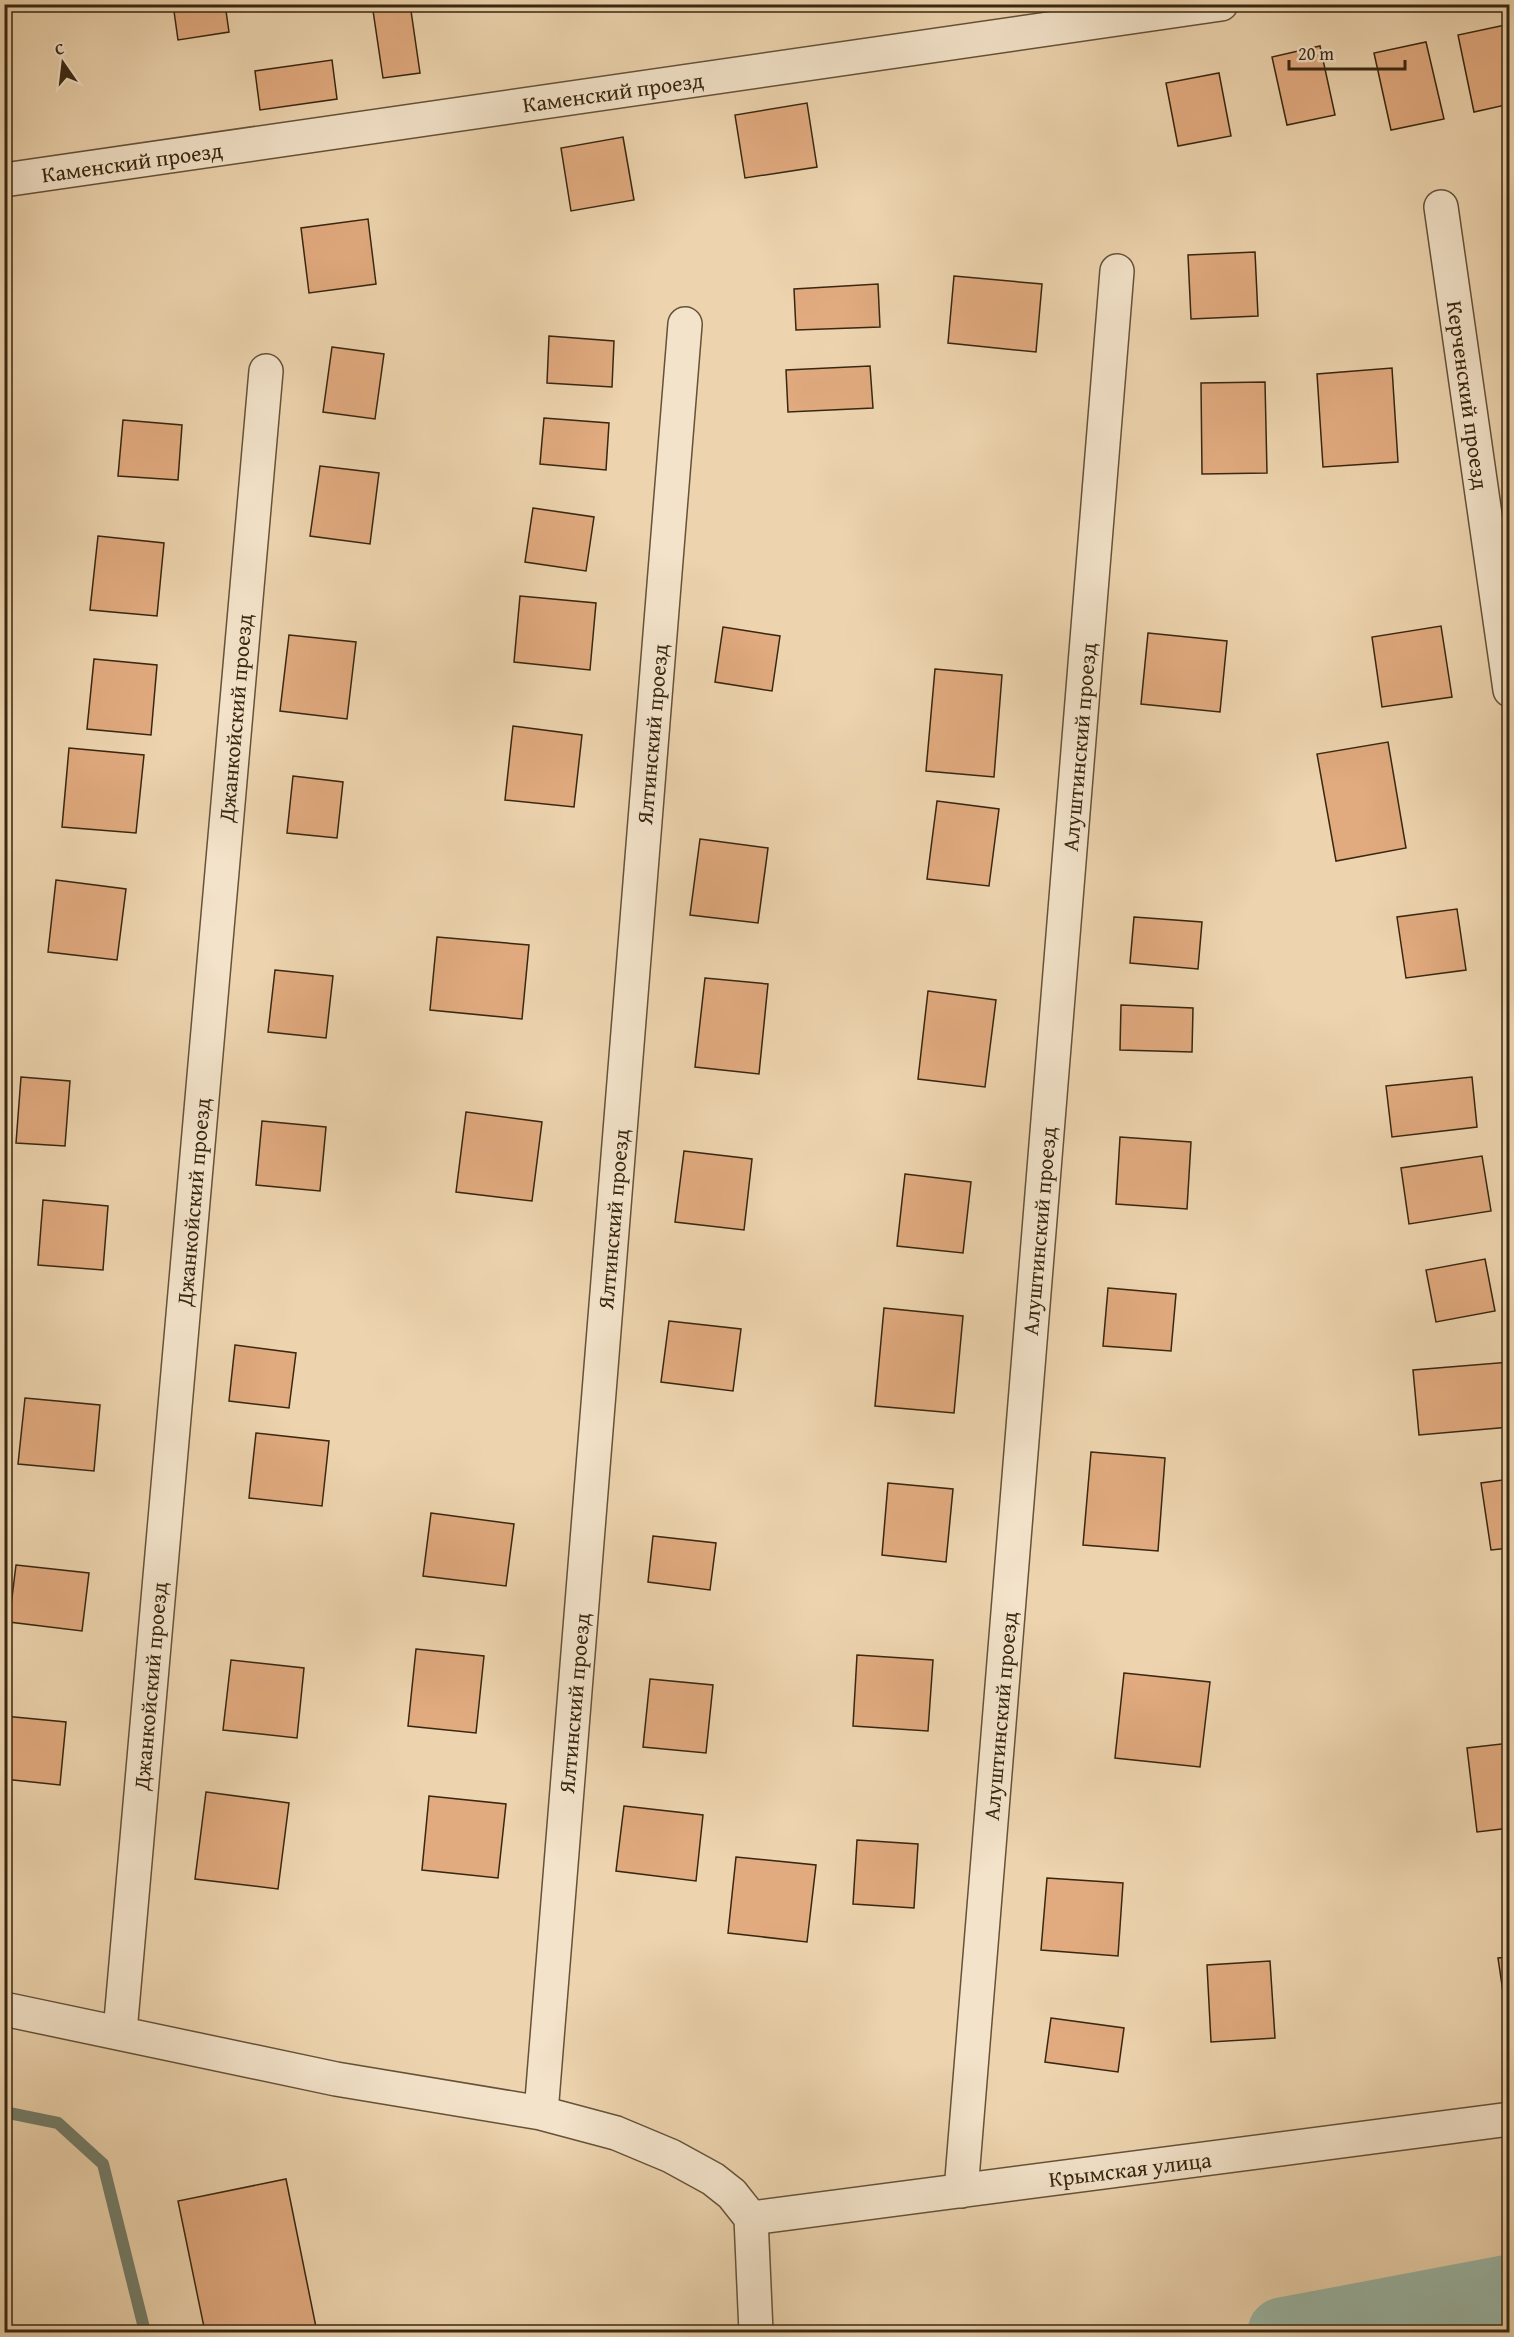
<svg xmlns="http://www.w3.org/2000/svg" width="1514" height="2337" font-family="'Gentium Book Plus',serif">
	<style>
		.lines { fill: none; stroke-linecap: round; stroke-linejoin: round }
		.stream { stroke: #737e6b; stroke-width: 12 }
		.river { stroke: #9ab8a7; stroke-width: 69 }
		.building { fill: #e1aa7f; stroke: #382711; stroke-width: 1.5 }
		.minor-casing { stroke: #655238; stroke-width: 36 }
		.minor { stroke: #f3e3ca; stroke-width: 33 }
		.labels { text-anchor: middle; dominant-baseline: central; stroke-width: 4.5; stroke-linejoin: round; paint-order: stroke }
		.street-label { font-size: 22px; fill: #382711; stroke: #f3e3ca }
	</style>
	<rect width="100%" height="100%" fill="#edd4ae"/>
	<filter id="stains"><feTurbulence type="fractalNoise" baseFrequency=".00333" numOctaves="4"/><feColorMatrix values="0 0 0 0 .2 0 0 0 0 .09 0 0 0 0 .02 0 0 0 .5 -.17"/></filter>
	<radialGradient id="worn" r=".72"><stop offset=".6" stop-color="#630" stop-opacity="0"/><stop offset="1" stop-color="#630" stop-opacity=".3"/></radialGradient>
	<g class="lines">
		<path class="stream" d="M4,2112L58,2123L103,2164L145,2332"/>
		<path class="river" d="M1282,2332L1510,2289"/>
	</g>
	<path class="building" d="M173,4H225L229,32L178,40Z
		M372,4H410L420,73L383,78Z
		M1510,24V104L1474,112L1458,35Z
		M1426,42L1444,119L1391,130L1374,53Z
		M1320,46L1335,115L1287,125L1272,57Z
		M332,60L337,99L260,110L255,71Z
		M1219,73L1231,136L1178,146L1166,83Z
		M807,103L817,167L745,178L735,115Z
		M623,137L634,200L571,211L561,148Z
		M368,219L376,284L309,293L301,228Z
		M1255,252L1258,316L1191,319L1188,255Z
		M954,276L1042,284L1036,352L948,343Z
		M878,284L880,327L796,330L794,289Z
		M549,336L614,341L612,387L547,383Z
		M332,347L384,354L375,419L323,412Z
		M870,366L873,408L788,412L786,370Z
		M1392,368L1398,462L1323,467L1317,374Z
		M1265,382L1267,473L1202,474L1201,383Z
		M544,418L609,423L606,470L540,464Z
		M123,420L182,425L178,480L118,476Z
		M320,466L379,473L370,544L310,536Z
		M533,508L594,517L586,571L525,562Z
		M98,536L164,543L157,616L90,610Z
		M520,596L596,603L590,670L514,662Z
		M1441,626L1452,697L1382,707L1372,637Z
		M723,627L780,636L772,691L715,682Z
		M1148,633L1227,641L1220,712L1141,704Z
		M289,635L356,642L347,719L280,711Z
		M94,659L157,665L151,735L87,729Z
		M935,669L1002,675L994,777L926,771Z
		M513,726L582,735L574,807L505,800Z
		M1388,742L1406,848L1336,861L1317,754Z
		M69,748L144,755L136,833L62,827Z
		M293,776L343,782L337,838L287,833Z
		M937,801L999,809L989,886L927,879Z
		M700,839L768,848L758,923L690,915Z
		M56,880L126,889L117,960L48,952Z
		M1457,909L1466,970L1406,978L1397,917Z
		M1134,917L1202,922L1198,969L1130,963Z
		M437,937L529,945L522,1019L430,1010Z
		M275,970L333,976L326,1038L268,1032Z
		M705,978L768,984L759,1074L695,1067Z
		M928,991L996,1000L985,1087L918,1079Z
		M1121,1005L1193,1008L1192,1052L1120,1050Z
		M21,1077L70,1081L65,1146L16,1143Z
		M1472,1077L1477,1127L1392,1137L1386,1086Z
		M466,1112L542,1122L532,1201L456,1192Z
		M262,1121L326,1127L320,1191L256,1185Z
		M1120,1137L1191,1142L1187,1209L1116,1204Z
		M684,1151L752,1159L744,1230L675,1222Z
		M1482,1156L1491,1211L1409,1224L1401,1168Z
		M905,1174L971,1182L963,1253L897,1246Z
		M43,1200L108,1206L103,1270L38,1265Z
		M1485,1259L1495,1311L1436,1322L1426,1270Z
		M1108,1288L1176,1294L1171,1351L1103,1346Z
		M884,1308L963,1316L954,1413L875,1406Z
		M669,1321L741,1329L733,1391L661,1382Z
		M235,1345L296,1353L289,1408L229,1401Z
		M1510,1362V1427L1419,1435L1413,1370Z
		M25,1398L100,1405L94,1471L18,1464Z
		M256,1433L329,1441L322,1506L249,1498Z
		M1091,1452L1165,1458L1158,1551L1083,1545Z
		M1510,1479V1548L1491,1550L1481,1483Z
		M888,1483L953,1489L946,1562L882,1555Z
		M431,1513L514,1524L506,1586L423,1576Z
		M653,1536L716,1543L710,1590L648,1582Z
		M16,1565L89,1573L82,1631L9,1622Z
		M1506,1591H1510V1624Z
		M416,1649L484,1656L476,1733L408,1726Z
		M857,1655L933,1660L928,1731L853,1726Z
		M231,1660L304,1668L297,1738L223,1730Z
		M1124,1673L1210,1682L1200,1767L1115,1758Z
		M650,1679L713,1685L706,1753L643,1747Z
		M4,1716L66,1722L60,1785L4,1779Z
		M1510,1743V1828L1477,1832L1467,1748Z
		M206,1792L289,1803L278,1889L195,1879Z
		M429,1796L506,1804L498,1878L422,1870Z
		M624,1806L703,1815L696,1881L616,1871Z
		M857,1840L918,1844L914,1908L853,1904Z
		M736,1857L816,1865L807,1942L728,1933Z
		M1047,1878L1123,1883L1118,1956L1041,1950Z
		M1510,1957V2019H1507L1498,1958Z
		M1270,1961L1275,2038L1211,2042L1207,1965Z
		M1051,2018L1124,2028L1118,2072L1045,2062Z
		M286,2179L317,2332H205L178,2201Z"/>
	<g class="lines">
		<defs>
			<path id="minor" d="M4,180L1221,4
				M1441,207L1510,690
				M4,2009L336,2079L541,2113L616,2133L671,2156L713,2179L732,2194L751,2218L756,2332
				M120,2032L266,371
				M541,2113L685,324
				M961,2191L1117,271
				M751,2218L1510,2119"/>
		</defs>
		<use href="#minor" class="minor-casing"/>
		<use href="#minor" class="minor"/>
	</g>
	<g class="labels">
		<g class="street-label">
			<text transform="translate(613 92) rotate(-8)">Каменский проезд</text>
			<text transform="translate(132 162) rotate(-8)">Каменский проезд</text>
			<text transform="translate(1468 395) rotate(82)">Керченский проезд</text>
			<text transform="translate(235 718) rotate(-85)">Джанкойский проезд</text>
			<text transform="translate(652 734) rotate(-85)">Ялтинский проезд</text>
			<text transform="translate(1079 747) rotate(-85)">Алуштинский проезд</text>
			<text transform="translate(193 1202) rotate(-85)">Джанкойский проезд</text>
			<text transform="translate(613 1219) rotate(-85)">Ялтинский проезд</text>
			<text transform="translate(1039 1231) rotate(-85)">Алуштинский проезд</text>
			<text transform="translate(150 1686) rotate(-85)">Джанкойский проезд</text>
			<text transform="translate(574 1703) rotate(-85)">Ялтинский проезд</text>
			<text transform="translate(1000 1716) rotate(-85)">Алуштинский проезд</text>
			<text transform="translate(1130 2169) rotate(-7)">Крымская улица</text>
		</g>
	</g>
	<rect width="1514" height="2337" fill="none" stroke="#edd4ae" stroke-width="24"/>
	<rect x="6" y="6" width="1502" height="2325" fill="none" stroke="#382711" stroke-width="3"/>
	<rect x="12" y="12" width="1490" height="2313" fill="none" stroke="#382711" stroke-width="1.5"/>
	<g transform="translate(63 63) rotate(346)" stroke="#f3e3ca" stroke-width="4.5" paint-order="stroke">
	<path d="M0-4.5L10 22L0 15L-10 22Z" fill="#382711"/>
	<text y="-9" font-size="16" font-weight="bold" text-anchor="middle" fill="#382711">С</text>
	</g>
	<path d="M1289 60v9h116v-9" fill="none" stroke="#382711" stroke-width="3"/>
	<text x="1298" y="60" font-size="18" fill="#382711" stroke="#f3e3ca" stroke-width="4.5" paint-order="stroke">20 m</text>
	<rect width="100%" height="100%" filter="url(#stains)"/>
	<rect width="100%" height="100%" fill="url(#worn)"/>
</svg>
